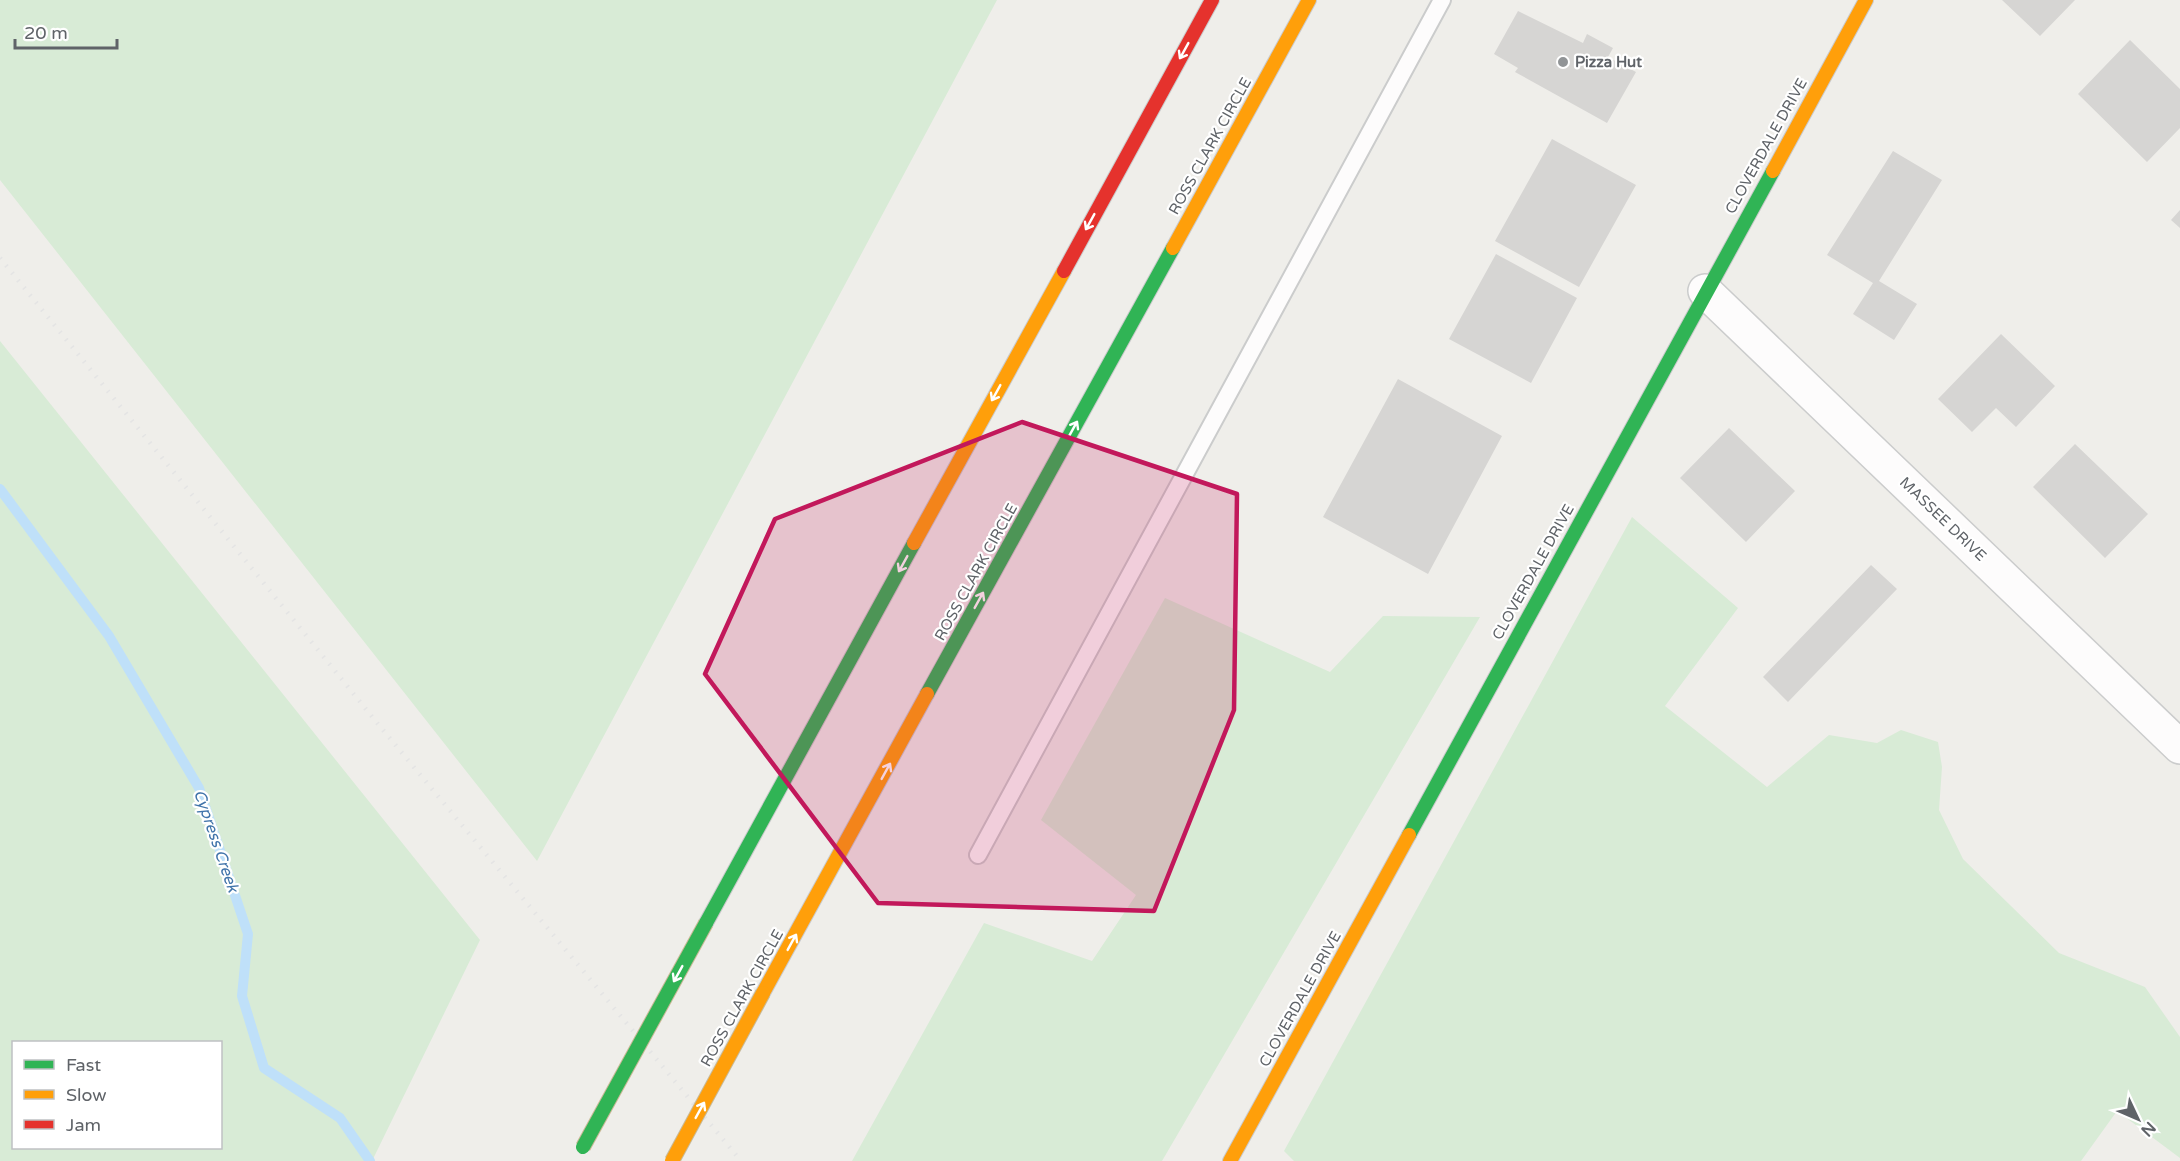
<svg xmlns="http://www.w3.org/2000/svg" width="2180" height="1161" font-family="'Varela Round',sans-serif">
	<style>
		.green { fill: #d8ebd6; fill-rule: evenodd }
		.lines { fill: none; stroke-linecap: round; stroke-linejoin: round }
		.stream { stroke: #bfe0f9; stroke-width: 10 }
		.building { fill: #d6d5d3 }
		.lane-casing { stroke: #cbcccc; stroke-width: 20 }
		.street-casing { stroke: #cbcccc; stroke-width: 36 }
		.fast-casing { stroke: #cacacb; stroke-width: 16 }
		.slow-casing { stroke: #cacacb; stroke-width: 16 }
		.jam-casing { stroke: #cacacb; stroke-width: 16 }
		.lane { stroke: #fdfcfc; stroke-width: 16 }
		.street { stroke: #fdfcfc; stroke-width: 33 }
		.fast { stroke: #30b455; stroke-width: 14 }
		.slow { stroke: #ff9f0a; stroke-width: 14 }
		.jam { stroke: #e5322d; stroke-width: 14 }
		.rail { stroke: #e4e4e4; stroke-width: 4.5; stroke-dasharray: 1.5 8; stroke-linecap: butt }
		.fast-bridge-casing { stroke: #c8b996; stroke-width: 16; stroke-linecap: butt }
		.slow-bridge-casing { stroke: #c8b996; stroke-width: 16; stroke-linecap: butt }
		.fast-bridge { stroke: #30b455; stroke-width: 14 }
		.slow-bridge { stroke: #ff9f0a; stroke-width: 14 }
		.oneway { stroke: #fff }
		.marked { fill: #c2185b; fill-opacity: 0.2; stroke: #c2185b; stroke-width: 4.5; stroke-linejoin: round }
		.poi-dot { fill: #919496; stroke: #fff; stroke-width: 2 }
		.labels { text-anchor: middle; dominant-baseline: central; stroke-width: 4.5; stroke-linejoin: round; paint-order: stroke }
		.poi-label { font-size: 15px; font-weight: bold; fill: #5f6368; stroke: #fff; text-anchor: start }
		.street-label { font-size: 15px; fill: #5f6368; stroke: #fff }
		.water-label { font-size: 16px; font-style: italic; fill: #4174aa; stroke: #fff }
	</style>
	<rect width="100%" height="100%" fill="#efeeea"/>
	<path class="green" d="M0,0H997L537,861L0,180Z
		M0,341L480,940L372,1161H0ZM14,1042H220V1148H14Z
		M1632,517L1738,608L1665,706L1767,787L1829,735L1877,743L1901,730L1938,742L1942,767L1939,810L1963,859L2059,953L2145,987L2180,1037V1158L2117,1111L2081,1161H1294L1284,1151Z
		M1165,598L1330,672L1383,616L1480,617L1162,1161H852L984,923L1092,961L1136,895L1041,820Z"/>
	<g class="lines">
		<path class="stream" d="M0,489L109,636L199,788L248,934L242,996L264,1068L340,1118L370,1161"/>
	</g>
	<path class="building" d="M2002,0H2075L2040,36Z
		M1518,11L1583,43L1587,34L1613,48L1608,57L1636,72L1607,123L1515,72L1518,68L1494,54Z
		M2130,40L2180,89V128L2147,162L2078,94Z
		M1552,139L1636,185L1579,287L1495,241Z
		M1893,151L1942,180L1879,281L1917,304L1894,340L1853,314L1873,283L1827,255Z
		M2180,210V228L2171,220Z
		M1496,254L1577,298L1531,383L1449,339Z
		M2001,334L2055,386L2016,427L1996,408L1972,432L1938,399Z
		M1398,379L1502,436L1428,574L1323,517Z
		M1729,428L1795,491L1746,542L1680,478Z
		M2075,444L2148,514L2105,558L2033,487Z
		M1871,565L1897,589L1788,702L1763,677Z"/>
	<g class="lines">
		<defs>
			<path id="lane" d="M978,855L1442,0"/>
			<path id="street" d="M1705,291L2180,747"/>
			<path id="fast" d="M927,694L1173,248
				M1409,835L1773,171
				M706,923L914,543"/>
			<path id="slow" d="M1773,171L1866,0
				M1173,248L1309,0
				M914,543L1064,271
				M763,993L927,694
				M1230,1161L1409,835"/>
			<path id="jam" d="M1064,271L1212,0"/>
		</defs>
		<use href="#lane" class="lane-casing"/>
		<use href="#street" class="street-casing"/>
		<use href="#fast" class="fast-casing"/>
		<use href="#slow" class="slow-casing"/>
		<use href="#jam" class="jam-casing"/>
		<use href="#lane" class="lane"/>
		<use href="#street" class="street"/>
		<use href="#fast" class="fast"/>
		<use href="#slow" class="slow"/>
		<use href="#jam" class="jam"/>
		<path class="rail" d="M0,258L378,724L741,1161"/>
		<defs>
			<path id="fast-bridge" d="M583,1147L706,923"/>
			<path id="slow-bridge" d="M672,1161L763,993"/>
		</defs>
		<use href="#fast-bridge" class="fast-bridge-casing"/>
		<use href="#slow-bridge" class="slow-bridge-casing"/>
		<use href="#fast-bridge" class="fast-bridge"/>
		<use href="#slow-bridge" class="slow-bridge"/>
	</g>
	<defs><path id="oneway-shaft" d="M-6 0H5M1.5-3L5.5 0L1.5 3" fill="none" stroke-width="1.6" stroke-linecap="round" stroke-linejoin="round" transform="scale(1.5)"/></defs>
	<g class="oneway">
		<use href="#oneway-shaft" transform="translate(1184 51) rotate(119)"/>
		<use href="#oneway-shaft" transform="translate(1090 222) rotate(119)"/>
		<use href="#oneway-shaft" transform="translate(996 393) rotate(119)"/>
		<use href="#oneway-shaft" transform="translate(1073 429) rotate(-61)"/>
		<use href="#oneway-shaft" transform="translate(903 564) rotate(119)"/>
		<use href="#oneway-shaft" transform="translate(979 600) rotate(-61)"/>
		<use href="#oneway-shaft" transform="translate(886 771) rotate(-61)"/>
		<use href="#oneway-shaft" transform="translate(792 942) rotate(-61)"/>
		<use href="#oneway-shaft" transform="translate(678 974) rotate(119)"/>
		<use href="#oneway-shaft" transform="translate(700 1110) rotate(-61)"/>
	</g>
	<path class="marked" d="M1022,422L1237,494L1234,710L1154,911L878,903L705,674L775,519Z"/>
	<circle class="poi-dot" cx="1563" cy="62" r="6"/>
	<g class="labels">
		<g class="poi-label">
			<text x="1575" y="62">Pizza Hut</text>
		</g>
		<g class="street-label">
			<text transform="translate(1210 146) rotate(-61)">ROSS CLARK CIRCLE</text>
			<text transform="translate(1766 146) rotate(-61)">CLOVERDALE DRIVE</text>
			<text transform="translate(1943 519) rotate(44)">MASSEE DRIVE</text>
			<text transform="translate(976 572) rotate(-61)">ROSS CLARK CIRCLE</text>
			<text transform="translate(1533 572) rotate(-61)">CLOVERDALE DRIVE</text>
			<text transform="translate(742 998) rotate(-61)">ROSS CLARK CIRCLE</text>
			<text transform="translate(1300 999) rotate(-61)">CLOVERDALE DRIVE</text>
		</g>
		<g class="water-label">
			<text transform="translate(216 841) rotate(71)">Cypress Creek</text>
		</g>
	</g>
	<rect x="12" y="1041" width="210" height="108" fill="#ffffff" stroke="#bfc1c3" stroke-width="1.5"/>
	<rect x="24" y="1060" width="30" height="9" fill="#30b455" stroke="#bfc1c3" stroke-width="1.5"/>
	<text x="66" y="1071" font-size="18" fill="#5f6368">Fast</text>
	<rect x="24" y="1090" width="30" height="9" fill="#ff9f0a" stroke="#bfc1c3" stroke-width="1.5"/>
	<text x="66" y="1101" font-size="18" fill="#5f6368">Slow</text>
	<rect x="24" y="1120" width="30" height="9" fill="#e5322d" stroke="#bfc1c3" stroke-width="1.5"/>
	<text x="66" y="1131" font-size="18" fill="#5f6368">Jam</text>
	<g transform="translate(2138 1119) rotate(134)" stroke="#ffffff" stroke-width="4.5" paint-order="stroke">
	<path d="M0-4.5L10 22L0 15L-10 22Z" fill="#5f6368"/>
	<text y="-9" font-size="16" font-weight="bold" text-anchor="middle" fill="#5f6368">N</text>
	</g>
	<path d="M15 39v9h102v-9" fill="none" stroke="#5f6368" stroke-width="3"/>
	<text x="24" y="39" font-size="18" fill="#5f6368" stroke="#ffffff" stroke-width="4.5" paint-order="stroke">20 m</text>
</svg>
